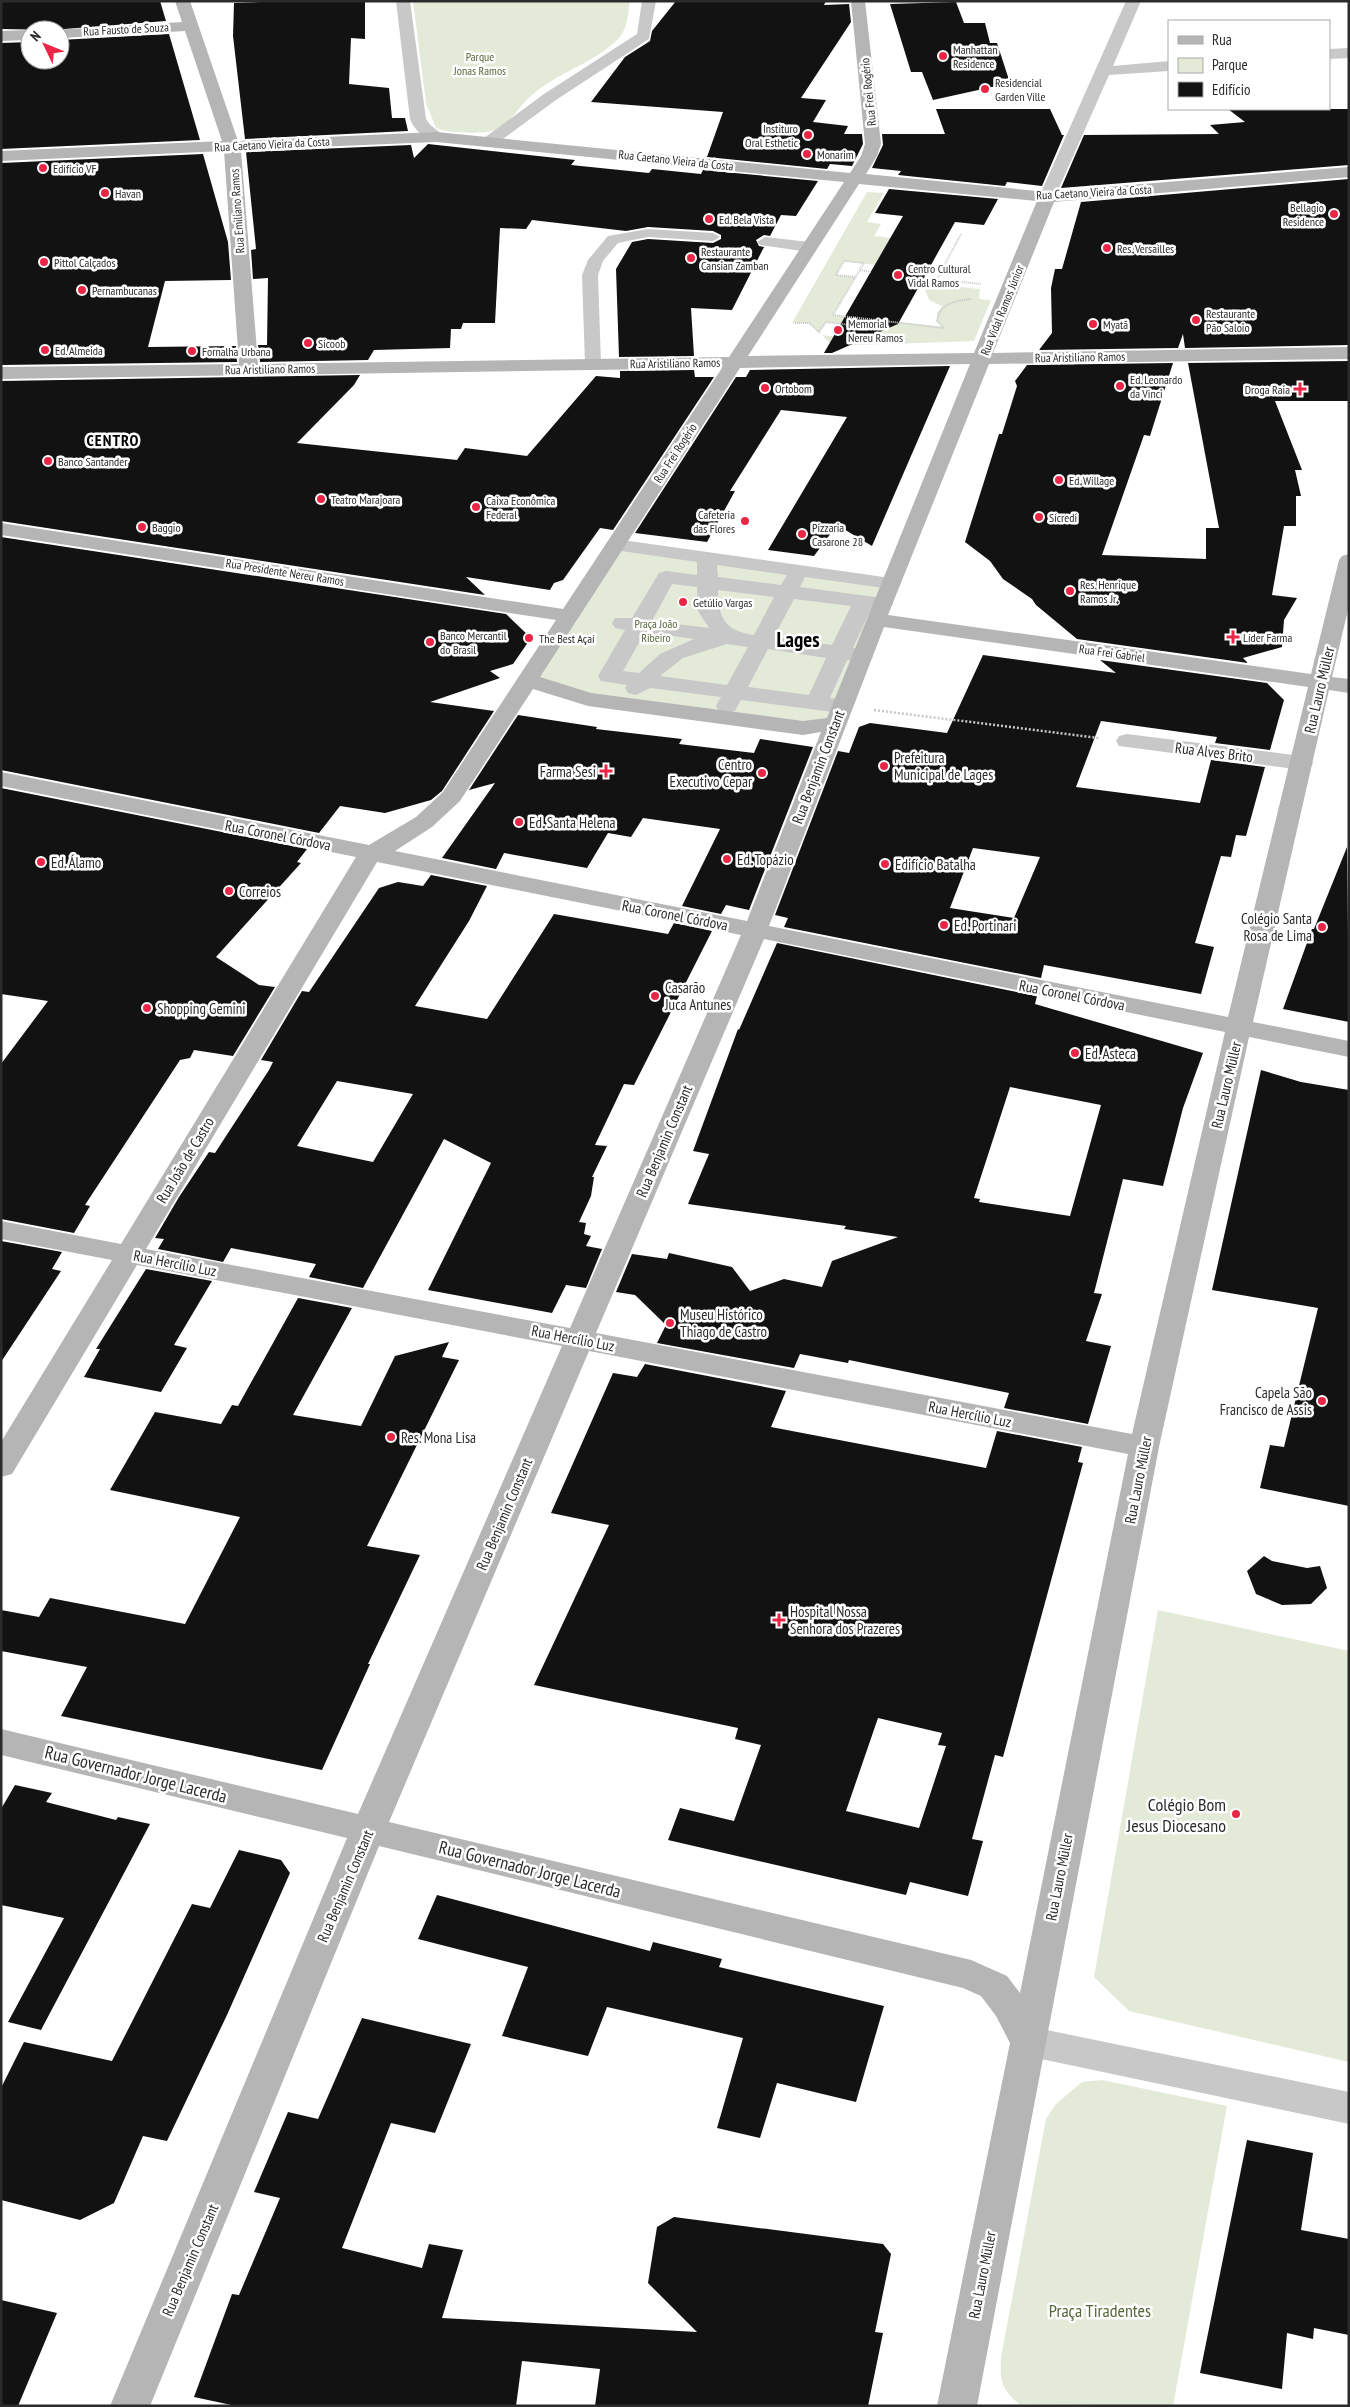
<svg xmlns="http://www.w3.org/2000/svg" width="1350" height="2407" font-family="'PT Sans Narrow',sans-serif">
	<style>
		.green { fill: #e3ead8 }
		.building { fill: #121212; fill-rule: evenodd }
		.lines { fill: none; stroke-linecap: round; stroke-linejoin: round }
		.path-far1 { stroke: #c8c8c8; stroke-width: 2; stroke-dasharray: 1 1; stroke-linecap: butt }
		.path { stroke: #c8c8c8; stroke-width: 2.5; stroke-dasharray: 2 2; stroke-linecap: butt }
		.lane { fill: #c8c8c8; fill-rule: evenodd }
		.street { fill: #c8c8c8; fill-rule: evenodd }
		.secondary { fill: #b5b5b5; fill-rule: evenodd }
		.poi-dot { fill: #eb2545; stroke: #fff; stroke-width: 2 }
		.labels { text-anchor: middle; dominant-baseline: central; stroke-width: 5; stroke-linejoin: round; paint-order: stroke }
		.far-street-label { font-size: 12px; fill: #2b2b2b; stroke: #fff }
		.far-poi-label { font-size: 12px; fill: #2b2b2b; stroke: #fff; text-anchor: start }
		.far-park-label { font-size: 12px; fill: #536838; stroke: #fff }
		.street-label { font-size: 15px; fill: #2b2b2b; stroke: #fff }
		.poi-label { font-size: 15px; fill: #2b2b2b; stroke: #fff; text-anchor: start }
		.far-district-label { font-size: 16px; font-weight: bold; letter-spacing: 1px; fill: #000; stroke: #fff }
		.near-street-label { font-size: 18px; fill: #2b2b2b; stroke: #fff }
		.near-poi-label { font-size: 18px; fill: #2b2b2b; stroke: #fff; text-anchor: end }
		.near-park-label { font-size: 18px; fill: #536838; stroke: #fff }
		.far-town-label { font-size: 21px; font-weight: bold; fill: #000; stroke: #fff }
	</style>
	<rect width="100%" height="100%" fill="#fff"/>
	<path class="green" d="M413,1H630C628,13 628,28 619,38C595,63 558,72 532,95C518,106 511,125 492,131C482,134 444,133 436,128L426,103Z
		M867,192L884,193L867,222L881,224L874,236L891,238L876,265L844,261L836,275L855,277L833,315L943,327L937,321V313L942,306L929,300L922,283L980,289L979,299L991,300L974,341L833,346L822,335L850,339L858,326L826,322L819,332L809,323H792Z
		M615,545L891,583L826,726L588,699L527,680L577,621L574,607Z
		M1158,1610L1349,1651V2062L1129,2011L1094,1977Z
		M1102,2080L1227,2106L1173,2406L1019,2404C1000,2387 1000,2381 1001,2357L1046,2119L1056,2104L1082,2082Z"/>
	<path class="building" d="M1,1H160L166,21L52,30L1,29Z
		M290,1H365V39L351,38L349,84L389,88L392,118H405L408,131L245,139L233,36L234,3Z
		M676,1H826L824,5L849,4L851,22L801,98L826,100L813,122L848,126L844,134H862L863,144L852,166L830,164L827,169L707,157L723,112L591,102L625,57L650,41L652,31Z
		M956,2L964,23H985L990,43H997L1010,83L933,100L922,72H911L890,4Z
		M169,34L200,140L1,149V43L30,42V60H60V40Z
		M936,109H1050L1062,135H1064L1042,186L1007,182L1005,186L898,175L901,171L872,168L883,145L882,134H945Z
		M1228,109H1349V165L1061,188L1084,135L1219,134L1210,125L1245,122Z
		M428,144L575,160L571,165L649,173L652,169L701,174L703,170L818,181L796,216L781,215L770,236L764,235L756,240L759,246L764,247L732,310L691,308L694,356L619,357L616,269L632,242L648,239L713,243L721,239V235L713,231L648,227L626,231L532,220L526,229L500,228L495,323H463L461,329H451L450,348L374,350L368,360L260,362L258,345H267L268,278L253,279L251,250L256,249L246,152L411,145L414,158Z
		M203,154L228,242L231,280L165,281L148,347L236,346L237,362L1,365V163Z
		M1349,179V345L1185,348L1183,334L1178,348L1039,350L1052,333L1051,288L1055,269H1062L1081,202Z
		M889,189L998,199L984,225L955,222L898,324L832,353H824L903,216L875,213Z
		M1349,361V401H1275L1302,470H1295L1301,496H1296V526H1284L1272,595L1297,598L1284,620L1282,647L1243,658L1248,663L1077,639L1036,605L1032,599L1003,579L990,561L965,542L999,434H1002L1017,386L1015,381L1027,365L1173,363L1150,436L1144,435L1102,555L1206,559V528H1219L1188,363Z
		M950,366L872,546L837,525L814,556L768,550L847,417L781,410L730,491H735L707,542L635,533L736,377H746L750,370Z
		M694,370L695,377H714L613,530L600,528L563,580L554,583L550,590L466,577L485,595L1,521V381L360,375L354,385L297,443L457,460L465,448L527,456L596,376L620,378V371Z
		M1,537L506,614L531,638L513,664L490,671L500,678L430,702L494,711L442,791L431,800L385,813L340,806L319,833L1,770Z
		M983,655L1116,673L1100,660L1267,683L1284,700L1270,750L1215,743L1217,737L1101,721L1076,787L1200,803L1211,760L1265,767L1246,836L1236,835L1231,857L1221,856L1195,943L1214,947L1201,994L1044,965L1041,978L784,927L788,918L775,915L838,751L849,753L859,727L870,723L947,733ZM973,848L1040,857L1014,918L950,908Z
		M518,715L597,727L596,729L682,739L679,744L754,753L760,739L813,747L749,910L726,905L721,914L682,906L720,829L643,818L631,837L608,833L587,868L504,853L496,869L442,858L495,783L469,790Z
		M1,788L307,849L297,862L301,863L216,957L259,985L275,987L233,1056L194,1050L190,1058L180,1060L85,1205L90,1206L74,1233L1,1219V1064L48,1001L1,994Z
		M1347,847L1349,1022L1283,1009L1312,929H1314Z
		M431,875L487,886L469,921L415,1006L487,1019L554,914L668,934L674,923L712,931L634,1085L624,1084L595,1145L607,1146L592,1177H594L591,1196L579,1222L586,1223L584,1234L591,1236L586,1246L602,1249L586,1288L566,1285L552,1313L428,1290L491,1163L444,1139L363,1288L309,1277L316,1264L231,1248L223,1262L158,1249L164,1239L155,1238L179,1197L209,1152L215,1153L269,1070L273,1062L261,1060L302,991L309,992L379,888L398,882L423,886ZM337,1081L413,1094L373,1162L297,1146Z
		M777,943L1037,996L1035,1004L1203,1053L1183,1108L1163,1186L1123,1179L1094,1293L1102,1294L1086,1341L1111,1346L1088,1424L1004,1408L1009,1393L849,1360L848,1363L800,1354L794,1368L657,1343L666,1325L635,1295L616,1292L632,1254L667,1259L669,1253L732,1267L750,1291L784,1279L822,1287L832,1261L898,1237L844,1229L846,1226L688,1204L709,1154L693,1151L738,1029L739,1030ZM1010,1087L1101,1105L1070,1216L979,1202L980,1199L974,1198Z
		M1261,1070L1301,1082L1349,1090V1506L1260,1488L1270,1445L1284,1447L1318,1308L1212,1290Z
		M1,1241L62,1252L52,1269L61,1271L1,1362Z
		M146,1269L212,1281L174,1345L187,1348L161,1392L84,1377L100,1349H96Z
		M298,1298L352,1308L293,1415L361,1426L395,1356L449,1342L442,1357L459,1360L367,1546L420,1555L368,1664H370L322,1770L61,1716L87,1667L1,1651V1610L39,1617L50,1598L185,1624L240,1517L110,1490L155,1412L221,1424L232,1405L238,1406Z
		M645,1364L786,1391L771,1427L986,1468L997,1431L1082,1447L1078,1462L1083,1463L1003,1757L995,1755L972,1839L983,1841L968,1896L910,1882L906,1895L668,1840L680,1808L734,1821L761,1745L735,1739L738,1728L534,1685L609,1525L551,1513L613,1373L637,1377ZM878,1718L942,1733L938,1745L946,1746L919,1828L846,1811Z
		M1264,1556L1272,1561L1307,1568L1320,1566L1327,1588L1311,1604L1282,1605L1256,1594L1247,1571Z
		M15,1785L52,1793L46,1802L116,1820L118,1817L150,1824L41,2030L8,2022L64,1918L1,1905V1809Z
		M239,1850L281,1860L290,1873L227,2015L167,2141L143,2136L114,2203L80,2220L1,2200V2088L24,2042L112,2061L192,1904L210,1908Z
		M437,1895L650,1951L653,1942L722,1959L719,1967L884,2006L856,2102L777,2083L760,2138L717,2128L743,2038L607,2007L588,2056L502,2036L528,1967L418,1939Z
		M362,2018L471,2044L435,2133L391,2123L342,2248L422,2268L429,2244L463,2250L442,2318L697,2332L648,2283L657,2227L674,2217L883,2244L891,2254L875,2332L883,2333L868,2406H595L600,2369L522,2361L516,2406H236L194,2397L232,2294L239,2295L280,2198L254,2192L288,2112L318,2119Z
		M1247,2140L1313,2153L1301,2230L1349,2239V2335L1314,2328L1313,2339L1287,2333L1282,2389L1200,2373Z
		M1,2300L57,2313L18,2406H1Z"/>
	<g class="lines">
		<path class="path-far1" d="M860,270L871,272
			M855,277L836,275L844,261L864,263L833,315L944,328
			M924,278L981,284
			M937,279L961,234
			M795,323H809L820,333
			M943,327L937,321C940,302 956,301 972,299
			M819,332L826,322L858,326L853,333"/>
		<path class="path" d="M874,710L1099,738"/>
		<path class="lane" d="M648,229L713,233L720,237L713,241L648,237L618,243L603,261L598,275L601,364L593,369L587,367L585,364L582,275L588,260L608,236Z
			M765,237L809,242L817,247L809,252L760,245L757,242Z"/>
		<path class="street" d="M396,1H410L426,119C430,127 439,130 444,137L442,140C428,144 415,131 410,119Z
			M642,1H656L649,39L556,100L496,144H484L482,141L484,138L544,94L637,34Z
			M1126,1H1141L1113,66L1169,61V71L1109,75L1055,197L1053,201H1041L1039,197Z
			M1349,48V58L1329,59V49Z
			M615,539L898,579L901,583L898,587L891,589L805,577L800,587L882,598L889,600L893,604L889,608L871,609L853,648L870,651L873,656L870,661L862,663L847,660L830,698L849,701L852,706L849,711L841,713L741,700L735,711L727,713L719,711L716,706L721,697L650,688L636,695L628,693L625,688L627,685L601,681L598,676L625,630L615,628L612,623L615,618H632L659,573L666,571L697,575V562L608,549L605,545L608,541ZM717,565L787,575L781,585L718,577ZM672,584L697,587L698,611L709,628L652,621ZM718,590L774,597L754,635C726,631 718,619 718,590ZM794,599L851,606L832,645L774,637ZM645,632L694,639L660,654L639,673L623,671ZM727,644L748,647L727,685L660,676L683,658ZM768,649L826,658L809,695L748,687Z
			M1127,734L1302,756L1310,758L1313,763L1310,768L1302,770L1119,746L1116,741L1119,736Z
			M1027,2026L1349,2092V2124L1027,2056L1014,2052L1009,2041L1014,2030Z"/>
		<path class="secondary" d="M175,1H190L238,141L436,132L850,173L861,156L865,144L851,1H865L881,144L877,156L866,174L1047,192L1349,167V177L1054,202L993,353L1349,347V359L989,364L888,615L1311,674L1339,560L1342,556L1349,554V606L1332,677L1349,679V693L1329,690L1253,1022L1349,1041V1057L1249,1037L1159,1447L977,2406H937L1010,2043L996,2016L981,1996L963,1988L379,1846L150,2406H110L347,1838L1,1755V1729L358,1814L562,1346L137,1265L12,1474L1,1477V1442L112,1260L1,1239V1221L121,1244L356,857L1,786V772L369,845L416,817L443,792L556,620L1,535V523L563,609L722,368L1,379V367L239,364L224,151L1,161V151L222,141L185,31L60,38V30H54L182,22ZM436,142L844,182L729,357L258,364L241,150ZM859,184L1037,201L974,353L748,356ZM970,364L827,718L803,721L591,693L540,677L740,368ZM884,627L1308,687L1228,1017L769,926ZM533,689L588,706L803,735L821,732L747,921L395,851L432,827L460,801ZM377,862L741,935L570,1328L146,1249ZM764,939L1225,1032L1132,1434L596,1333ZM589,1351L1128,1454L1020,1993L1007,1976L971,1960L389,1822Z
			M30,30V40L1,41V31Z"/>
	</g>
	<g class="poi-dot">
		<circle cx="943" cy="56" r="5"/>
		<circle cx="985" cy="89" r="5"/>
		<circle cx="808" cy="135" r="5"/>
		<circle cx="807" cy="154" r="5"/>
		<circle cx="43" cy="168" r="5"/>
		<circle cx="105" cy="193" r="5"/>
		<circle cx="1334" cy="214" r="5"/>
		<circle cx="709" cy="219" r="5"/>
		<circle cx="1107" cy="248" r="5"/>
		<circle cx="691" cy="258" r="5"/>
		<circle cx="44" cy="262" r="5"/>
		<circle cx="898" cy="275" r="5"/>
		<circle cx="82" cy="290" r="5"/>
		<circle cx="1196" cy="320" r="5"/>
		<circle cx="1093" cy="324" r="5"/>
		<circle cx="838" cy="330" r="5"/>
		<circle cx="308" cy="343" r="5"/>
		<circle cx="45" cy="350" r="5"/>
		<circle cx="192" cy="351" r="5"/>
		<circle cx="1120" cy="386" r="5"/>
		<circle cx="765" cy="388" r="5"/>
		<path d="M1297.5 381.5h5v5h5v5h-5v5h-5v-5h-5v-5h5z"/>
		<circle cx="48" cy="461" r="5"/>
		<circle cx="1059" cy="480" r="5"/>
		<circle cx="321" cy="499" r="5"/>
		<circle cx="476" cy="507" r="5"/>
		<circle cx="1039" cy="517" r="5"/>
		<circle cx="745" cy="521" r="5"/>
		<circle cx="142" cy="527" r="5"/>
		<circle cx="802" cy="534" r="5"/>
		<circle cx="1070" cy="591" r="5"/>
		<circle cx="683" cy="602" r="5"/>
		<path d="M1230.5 629.5h5v5h5v5h-5v5h-5v-5h-5v-5h5z"/>
		<circle cx="529" cy="638" r="5"/>
		<circle cx="430" cy="642" r="5"/>
		<circle cx="884" cy="766" r="5"/>
		<path d="M603.5 763.5h5v5h5v5h-5v5h-5v-5h-5v-5h5z"/>
		<circle cx="762" cy="773" r="5"/>
		<circle cx="519" cy="822" r="5"/>
		<circle cx="727" cy="859" r="5"/>
		<circle cx="41" cy="862" r="5"/>
		<circle cx="885" cy="864" r="5"/>
		<circle cx="229" cy="891" r="5"/>
		<circle cx="944" cy="925" r="5"/>
		<circle cx="1322" cy="927" r="5"/>
		<circle cx="655" cy="996" r="5"/>
		<circle cx="147" cy="1008" r="5"/>
		<circle cx="1075" cy="1053" r="5"/>
		<circle cx="670" cy="1323" r="5"/>
		<circle cx="1322" cy="1401" r="5"/>
		<circle cx="391" cy="1437" r="5"/>
		<path d="M776.5 1612.5h5v5h5v5h-5v5h-5v-5h-5v-5h5z"/>
		<circle cx="1236" cy="1814" r="5"/>
	</g>
	<g class="labels">
		<g class="far-street-label">
			<text transform="translate(126 29) rotate(-3)">Rua Fausto de Souza</text>
			<text transform="translate(868 92) rotate(-96)">Rua Frei Rogério</text>
			<text transform="translate(272 144) rotate(-3)">Rua Caetano Vieira da Costa</text>
			<text transform="translate(676 160) rotate(6)">Rua Caetano Vieira da Costa</text>
			<text transform="translate(1094 192) rotate(-3)">Rua Caetano Vieira da Costa</text>
			<text transform="translate(237 211) rotate(-94)">Rua Emiliano Ramos</text>
			<text transform="translate(1002 310) rotate(-68)">Rua Vidal Ramos Júnior</text>
			<text transform="translate(1080 357) rotate(-1)">Rua Aristiliano Ramos</text>
			<text transform="translate(675 363) rotate(-1)">Rua Aristiliano Ramos</text>
			<text transform="translate(270 369) rotate(-1)">Rua Aristiliano Ramos</text>
			<text transform="translate(675 453) rotate(-57)">Rua Frei Rogério</text>
			<text transform="translate(285 572) rotate(9)">Rua Presidente Nereu Ramos</text>
			<text transform="translate(1112 653) rotate(8)">Rua Frei Gabriel</text>
		</g>
		<g class="far-poi-label">
			<text x="953" y="49">Manhattan<tspan x="953" dy="14">Residence</tspan></text>
			<text x="995" y="82">Residencial<tspan x="995" dy="14">Garden Ville</tspan></text>
			<text x="798" y="128" text-anchor="end">Instituro<tspan x="798" dy="14">Oral Esthetic</tspan></text>
			<text x="817" y="154">Monarim</text>
			<text x="53" y="168">Edifício VF</text>
			<text x="115" y="193">Havan</text>
			<text x="1324" y="207" text-anchor="end">Bellagio<tspan x="1324" dy="14">Residence</tspan></text>
			<text x="719" y="219">Ed. Bela Vista</text>
			<text x="1117" y="248">Res. Versailles</text>
			<text x="701" y="251">Restaurante<tspan x="701" dy="14">Cansian Zamban</tspan></text>
			<text x="54" y="262">Pittol Calçados</text>
			<text x="908" y="268">Centro Cultural<tspan x="908" dy="14">Vidal Ramos</tspan></text>
			<text x="92" y="290">Pernambucanas</text>
			<text x="1206" y="313">Restaurante<tspan x="1206" dy="14">Pão Saloio</tspan></text>
			<text x="848" y="323">Memorial<tspan x="848" dy="14">Nereu Ramos</tspan></text>
			<text x="1103" y="324">Myatã</text>
			<text x="318" y="343">Sicoob</text>
			<text x="55" y="350">Ed. Almeida</text>
			<text x="202" y="351">Fornalha Urbana</text>
			<text x="1130" y="379">Ed. Leonardo<tspan x="1130" dy="14">da Vinci</tspan></text>
			<text x="775" y="388">Ortobom</text>
			<text x="1290" y="389" text-anchor="end">Droga Raia</text>
			<text x="58" y="461">Banco Santander</text>
			<text x="1069" y="480">Ed. Willage</text>
			<text x="331" y="499">Teatro Marajoara</text>
			<text x="486" y="500">Caixa Econômica<tspan x="486" dy="14">Federal</tspan></text>
			<text x="735" y="514" text-anchor="end">Cafeteria<tspan x="735" dy="14">das Flores</tspan></text>
			<text x="1049" y="517">Sicredi</text>
			<text x="152" y="527">Baggio</text>
			<text x="812" y="527">Pizzaria<tspan x="812" dy="14">Casarone 28</tspan></text>
			<text x="1080" y="584">Res. Henrique<tspan x="1080" dy="14">Ramos Jr.</tspan></text>
			<text x="693" y="602">Getúlio Vargas</text>
			<text x="440" y="635">Banco Mercantil<tspan x="440" dy="14">do Brasil</tspan></text>
			<text x="1243" y="637">Líder Farma</text>
			<text x="539" y="638">The Best Açaí</text>
		</g>
		<g class="far-park-label">
			<text x="480" y="56">Parque<tspan x="480" dy="14">Jonas Ramos</tspan></text>
			<text x="656" y="623">Praça João<tspan x="656" dy="14">Ribeiro</tspan></text>
		</g>
		<g class="street-label">
			<text transform="translate(1319 690) rotate(-77)">Rua Lauro Müller</text>
			<text transform="translate(1214 752) rotate(7)">Rua Alves Brito</text>
			<text transform="translate(818 767) rotate(-69)">Rua Benjamin Constant</text>
			<text transform="translate(278 835) rotate(11)">Rua Coronel Córdova</text>
			<text transform="translate(675 915) rotate(11)">Rua Coronel Córdova</text>
			<text transform="translate(1072 995) rotate(11)">Rua Coronel Córdova</text>
			<text transform="translate(1226 1085) rotate(-77)">Rua Lauro Müller</text>
			<text transform="translate(664 1141) rotate(-67)">Rua Benjamin Constant</text>
			<text transform="translate(185 1160) rotate(-59)">Rua João de Castro</text>
			<text transform="translate(175 1263) rotate(11)">Rua Hercílio Luz</text>
			<text transform="translate(573 1338) rotate(11)">Rua Hercílio Luz</text>
			<text transform="translate(970 1414) rotate(11)">Rua Hercílio Luz</text>
			<text transform="translate(1138 1480) rotate(-79)">Rua Lauro Müller</text>
			<text transform="translate(504 1514) rotate(-67)">Rua Benjamin Constant</text>
			<text transform="translate(1059 1877) rotate(-79)">Rua Lauro Müller</text>
			<text transform="translate(345 1886) rotate(-67)">Rua Benjamin Constant</text>
			<text transform="translate(190 2260) rotate(-67)">Rua Benjamin Constant</text>
			<text transform="translate(982 2275) rotate(-79)">Rua Lauro Müller</text>
		</g>
		<g class="poi-label">
			<text x="894" y="757">Prefeitura<tspan x="894" dy="17">Municipal de Lages</tspan></text>
			<text x="752" y="764" text-anchor="end">Centro<tspan x="752" dy="17">Executivo Cepar</tspan></text>
			<text x="596" y="771" text-anchor="end">Farma Sesi</text>
			<text x="529" y="822">Ed. Santa Helena</text>
			<text x="737" y="859">Ed. Topázio</text>
			<text x="51" y="862">Ed. Álamo</text>
			<text x="895" y="864">Edifício Batalha</text>
			<text x="239" y="891">Correios</text>
			<text x="1312" y="918" text-anchor="end">Colégio Santa<tspan x="1312" dy="17">Rosa de Lima</tspan></text>
			<text x="954" y="925">Ed. Portinari</text>
			<text x="665" y="987">Casarão<tspan x="665" dy="17">Juca Antunes</tspan></text>
			<text x="157" y="1008">Shopping Gemini</text>
			<text x="1085" y="1053">Ed. Asteca</text>
			<text x="680" y="1314">Museu Histórico<tspan x="680" dy="17">Thiago de Castro</tspan></text>
			<text x="1312" y="1392" text-anchor="end">Capela São<tspan x="1312" dy="17">Francisco de Assis</tspan></text>
			<text x="401" y="1437">Res. Mona Lisa</text>
			<text x="790" y="1611">Hospital Nossa<tspan x="790" dy="17">Senhora dos Prazeres</tspan></text>
		</g>
		<g class="far-district-label">
			<text x="113" y="440">CENTRO</text>
		</g>
		<g class="near-street-label">
			<text transform="translate(136 1774) rotate(14)">Rua Governador Jorge Lacerda</text>
			<text transform="translate(530 1869) rotate(14)">Rua Governador Jorge Lacerda</text>
		</g>
		<g class="near-poi-label">
			<text x="1226" y="1804">Colégio Bom<tspan x="1226" dy="21">Jesus Diocesano</tspan></text>
		</g>
		<g class="near-park-label">
			<text x="1100" y="2310">Praça Tiradentes</text>
		</g>
		<g class="far-town-label">
			<text x="798" y="639">Lages</text>
		</g>
	</g>
	<rect width="1350" height="2407" fill="none" stroke="#2b2b2b" stroke-width="5"/>
	<rect x="1168" y="20" width="162" height="90" fill="#ffffff" stroke="#aaaaaa"/>
	<rect x="1178" y="36" width="25" height="8" fill="#b5b5b5" stroke="#aaaaaa"/>
	<text x="1212" y="45" font-size="15" fill="#2b2b2b">Rua</text>
	<rect x="1178" y="58" width="25" height="15" fill="#e3ead8" stroke="#aaaaaa"/>
	<text x="1212" y="70" font-size="15" fill="#2b2b2b">Parque</text>
	<rect x="1178" y="82" width="25" height="15" fill="#121212" stroke="#aaaaaa"/>
	<text x="1212" y="95" font-size="15" fill="#2b2b2b">Edifício</text>
	<g transform="translate(45 45) rotate(313)"><circle r="24" fill="#ffffff" stroke="#aaaaaa"/>
	<path d="M0-4L9 19L0 12L-9 19Z" fill="#eb2545"/>
	<text y="-8" font-size="14" font-weight="bold" text-anchor="middle" fill="#2b2b2b">N</text>
	</g>
</svg>
